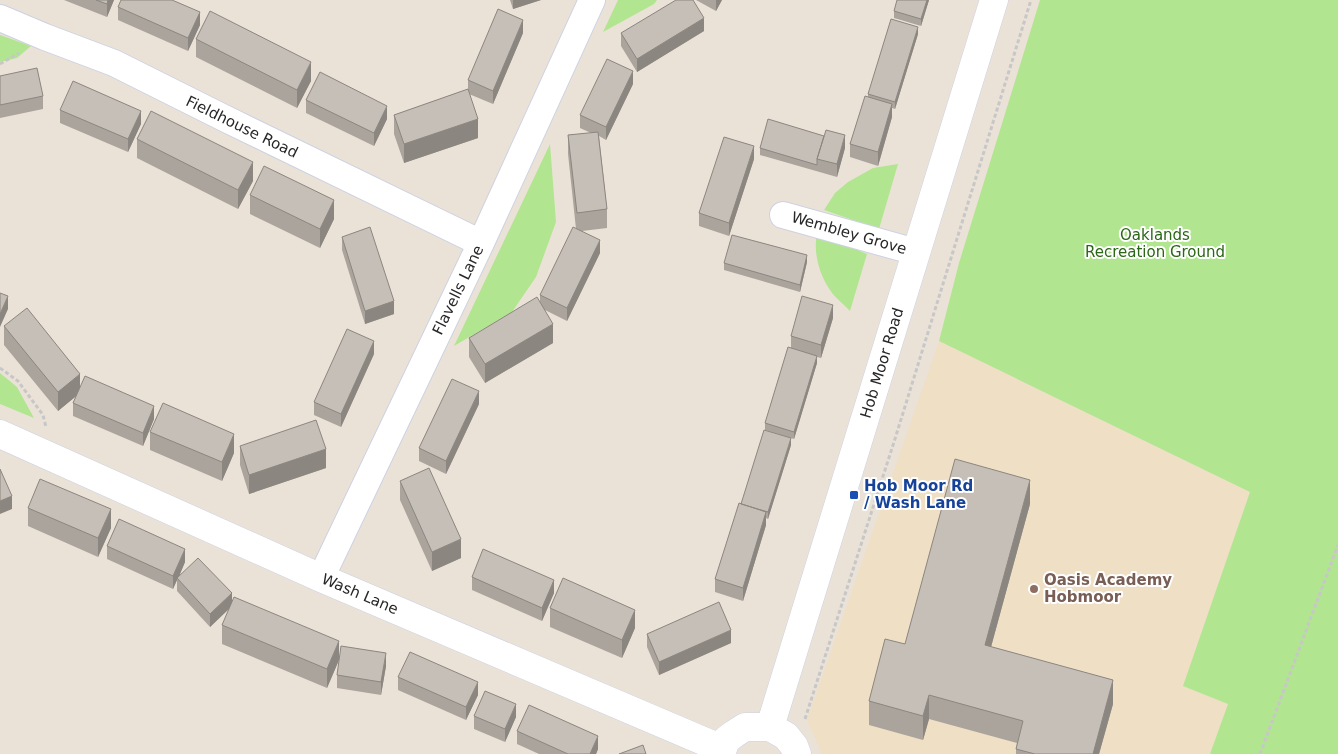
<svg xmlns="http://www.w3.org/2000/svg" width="1338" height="754" font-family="'DejaVu Sans',sans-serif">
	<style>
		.education { fill: #eedfc5 }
		.green { fill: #b1e590 }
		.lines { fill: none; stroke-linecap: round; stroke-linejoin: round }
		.minor-casing { stroke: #cdd2e2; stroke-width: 28 }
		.tertiary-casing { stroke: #cdd2e2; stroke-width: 29 }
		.path { stroke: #c7c7c7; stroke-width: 3; stroke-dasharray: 4 2.5; stroke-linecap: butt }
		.minor { stroke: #fff; stroke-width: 26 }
		.tertiary { stroke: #fff; stroke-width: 28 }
		.wall { fill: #aaa49d }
		.shaded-wall { fill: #8b8680 }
		.building { fill: #c6bfb7; stroke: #8b8680 }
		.transit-dot { fill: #1a4fb4; stroke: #fff; stroke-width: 2 }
		.education-dot { fill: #8d6e63; stroke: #fff; stroke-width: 2 }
		.labels { text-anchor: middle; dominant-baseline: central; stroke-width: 4; stroke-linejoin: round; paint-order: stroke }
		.street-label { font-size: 15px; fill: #272727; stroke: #fff }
		.park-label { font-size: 15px; fill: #2a6615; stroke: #fff }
		.transit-label { font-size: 15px; font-weight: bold; fill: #164399; stroke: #fff; text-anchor: start }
		.education-label { font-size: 15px; font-weight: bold; fill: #785e54; stroke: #fff; text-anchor: start }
	</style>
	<rect width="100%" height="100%" fill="#ebe2d7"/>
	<path class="education" d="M939,341L1250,492L1183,686L1228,704L1210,754H822L807,720Z"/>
	<path class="green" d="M618,0H657L654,4L603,32Z
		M1040,0H1338V754H1210L1228,704L1183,686L1250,492L939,341L959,263Z
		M0,35L31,46L17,58L0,62Z
		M550,144L556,222L536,277L512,312L454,346Z
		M898,164L879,229L824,210L835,193L848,182L873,168Z
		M817,233L867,254L850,311C844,304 835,298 830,290C819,274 813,252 817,233Z
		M0,373L17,387L34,418L0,404Z"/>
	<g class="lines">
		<defs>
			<path id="minor" d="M0,18L45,37L114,63L226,119L481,243
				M783,215L916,252
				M321,578L481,243L592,0"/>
			<path id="tertiary" d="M0,434L321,578L722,749
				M770,727L994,0
				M721,754L726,740L734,734L745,727H770L786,736L794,746L797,754"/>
		</defs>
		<use href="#minor" class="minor-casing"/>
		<use href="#tertiary" class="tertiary-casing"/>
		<path class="path" d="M0,64L19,53
			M0,368L18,381L43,415L46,427
			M805,719L894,442L1031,0
			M1260,754L1338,545"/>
		<use href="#minor" class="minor"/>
		<use href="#tertiary" class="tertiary"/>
	</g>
	<path class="wall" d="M64,0H114L107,17Z
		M510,0H541L513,9Z
		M696,0H722L716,11Z
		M929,0L921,26L894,18V11Z
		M118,7L200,25L188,51L118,20Z
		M704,31L637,72L621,46V33Z
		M523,33L493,104L469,94L478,138L404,163L394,134V115L468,89V80Z
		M918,34L895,109L892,108V117L878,166L850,157V144L868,97V94Z
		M196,39L311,81L297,108L196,57Z
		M0,76L43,96V109L0,118Z
		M633,84L606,140L599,136L607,209V228L582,231L600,253L567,321L545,310L553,343L485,383L469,357V338L540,303V295L576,229L568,154V135L591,133L580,128V115Z
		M306,100L387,119L374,146L306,113Z
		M60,110L141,124L128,152L60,123Z
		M137,139L253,181L238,209L137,158Z
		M760,148H845L837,177L760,155Z
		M754,159L729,236L699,226V213Z
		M250,195L334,219L320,248L250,214Z
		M342,237L394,314L365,324L342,250Z
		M807,262L800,292L724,270V263Z
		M833,318L821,358L817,357V363L794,439L765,430V423L791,348V336Z
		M4,326L80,387L154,419L143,446L73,416V403L76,396L58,411L4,345Z
		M374,354L341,427L314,415V402Z
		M479,404L446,474L419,461V448Z
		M150,432L234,453L222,481L150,450Z
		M791,445L768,519L766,518V525L743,601L715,592V579L741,504Z
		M240,446L326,468L249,494L240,465Z
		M400,481L461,558L432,571L400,500Z
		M1030,504L991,647L1113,704L1099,754H1016V749L1017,743L929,719L923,740L869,725V701L905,644Z
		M28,508L111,528L98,557L28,526Z
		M107,546L185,562L179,576L339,660L327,688L222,644V625L230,608L210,627L177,591V580L173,589L107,559Z
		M472,577L554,593L542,621L472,590Z
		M550,608L635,628L622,658L550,627Z
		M647,634L731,643L659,675L647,647Z
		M386,666L381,695L337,688V675Z
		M398,677L478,695L466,720L398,690Z
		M474,716L516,717L505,742L474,729Z
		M517,731L598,749L596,754H539L517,744Z"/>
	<path class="shaded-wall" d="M108,0H114L107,17V4Z
		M513,0H541L513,9Z
		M716,0H722L716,11Z
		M927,0H929L921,26V19Z
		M200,12V25L188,51V38Z
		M704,18V31L637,72V59Z
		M523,20V33L493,104V91Z
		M918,27V34L895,109V102Z
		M311,62V81L297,108V90Z
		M633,71V84L606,140V127Z
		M892,104V117L878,166V152Z
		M387,106V119L374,146V133Z
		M141,111V124L128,152V139Z
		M478,119V138L404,163V144Z
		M845,135V148L837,177V164Z
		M754,146V159L729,236V223Z
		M253,162V181L238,209V190Z
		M334,200V219L320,248V229Z
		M600,240V253L567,321V308Z
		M807,255V262L800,292V285Z
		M8,296V309L0,327V314Z
		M394,301V314L365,324V311Z
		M833,305V318L821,358V345Z
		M553,324V343L485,383V364Z
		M374,341V354L341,427V414Z
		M817,356V363L794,439V432Z
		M80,374V393L58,411V392Z
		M479,391V404L446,474V461Z
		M154,406V419L143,446V433Z
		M234,434V453L222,481V462Z
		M791,438V445L768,519V512Z
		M326,449V468L249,494V475Z
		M1030,480V504L985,669V645Z
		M12,496V509L0,514V501Z
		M111,509V528L98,557V538Z
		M766,512V525L743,601V588Z
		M461,539V558L432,571V552Z
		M185,549V562L178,579L177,578V580L173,589V576Z
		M554,580V593L542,621V608Z
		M232,593V606L210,627V614Z
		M635,610V628L622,658V640Z
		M731,630V643L659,675V662Z
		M339,641V660L327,688V669Z
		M386,653V666L381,695V682Z
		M1113,680V704L1099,754H1093Z
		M478,682V695L466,720V707Z
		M929,695V719L923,740V716Z
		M516,704V717L505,742V729Z
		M598,736V749L596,754H590Z"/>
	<path class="building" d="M96,0H108L107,4Z
		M121,0H172L200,12L188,38L118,7Z
		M676,0H693L704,18L637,59L621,33Z
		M897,0H927L921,19L894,11Z
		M498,9L523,20L493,91L468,80Z
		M210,11L311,62L297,90L196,39Z
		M891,19L918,27L895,102L868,94Z
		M607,59L633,71L606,127L580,115Z
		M37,68L43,96L0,105V76Z
		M320,72L387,106L374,133L306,100Z
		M73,81L141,111L128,139L60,110Z
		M468,89L478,119L404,144L394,115Z
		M865,96L892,104L878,152L850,144Z
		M151,111L253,162L238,190L137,139Z
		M768,119L824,136L817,159V165L760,148Z
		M826,130L845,135L837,164L817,159Z
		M598,132L607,209L577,213L568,135Z
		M724,137L754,146L729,223L699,213Z
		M264,166L334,200L320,229L250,195Z
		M370,227L394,301L365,311L342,237Z
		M573,227L600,240L567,308L540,295Z
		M732,235L807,255L800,285L724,263Z
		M0,293L8,296L0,314Z
		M802,296L833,305L821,345L791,336Z
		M537,297L553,324L485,364L469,338Z
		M27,308L80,374L58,392L4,326Z
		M347,329L374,341L341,414L314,402Z
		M788,347L817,356L794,432L765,423Z
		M85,376L154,406L143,433L73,403Z
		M452,379L479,391L446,461L419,448Z
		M163,403L234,434L222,462L150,432Z
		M316,420L326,449L249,475L240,446Z
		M764,430L791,438L768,512L741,504Z
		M955,459L1030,480L985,645L1113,680L1093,754H1035L1016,749L1023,721L929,695L923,716L869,701L885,639L905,644Z
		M429,468L461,539L432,552L400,481Z
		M0,469L12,496L0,501Z
		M40,479L111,509L98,538L28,508Z
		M739,503L766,512L743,588L715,579Z
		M119,519L185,549L173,576L107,546Z
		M483,549L554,580L542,608L472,577Z
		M198,558L232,593L210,614L177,578Z
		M563,578L635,610L622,640L550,608Z
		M234,597L339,641L327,669L222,625Z
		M719,602L731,630L659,662L647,634Z
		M341,646L386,653L381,682L337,675Z
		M410,652L478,682L466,707L398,677Z
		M485,691L516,704L505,729L474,716Z
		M529,705L598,736L590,754H568L517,731Z
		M643,745L646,754H619Z"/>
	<rect class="transit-dot" x="849" y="490" width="10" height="10" rx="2.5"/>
	<circle class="education-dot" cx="1034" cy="589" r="5"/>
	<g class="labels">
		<g class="street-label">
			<text transform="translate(242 127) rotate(26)">Fieldhouse Road</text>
			<text transform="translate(849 233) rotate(16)">Wembley Grove</text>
			<text transform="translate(458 290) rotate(-64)">Flavells Lane</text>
			<text transform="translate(882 363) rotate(-73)">Hob Moor Road</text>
			<text transform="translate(360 594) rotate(23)">Wash Lane</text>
		</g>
		<g class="park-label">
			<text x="1155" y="235">Oaklands<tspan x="1155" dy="17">Recreation Ground</tspan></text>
		</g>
		<g class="transit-label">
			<text x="864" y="486">Hob Moor Rd<tspan x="864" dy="17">/ Wash Lane</tspan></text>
		</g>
		<g class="education-label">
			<text x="1044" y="580">Oasis Academy<tspan x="1044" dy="17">Hobmoor</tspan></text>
		</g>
	</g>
</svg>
